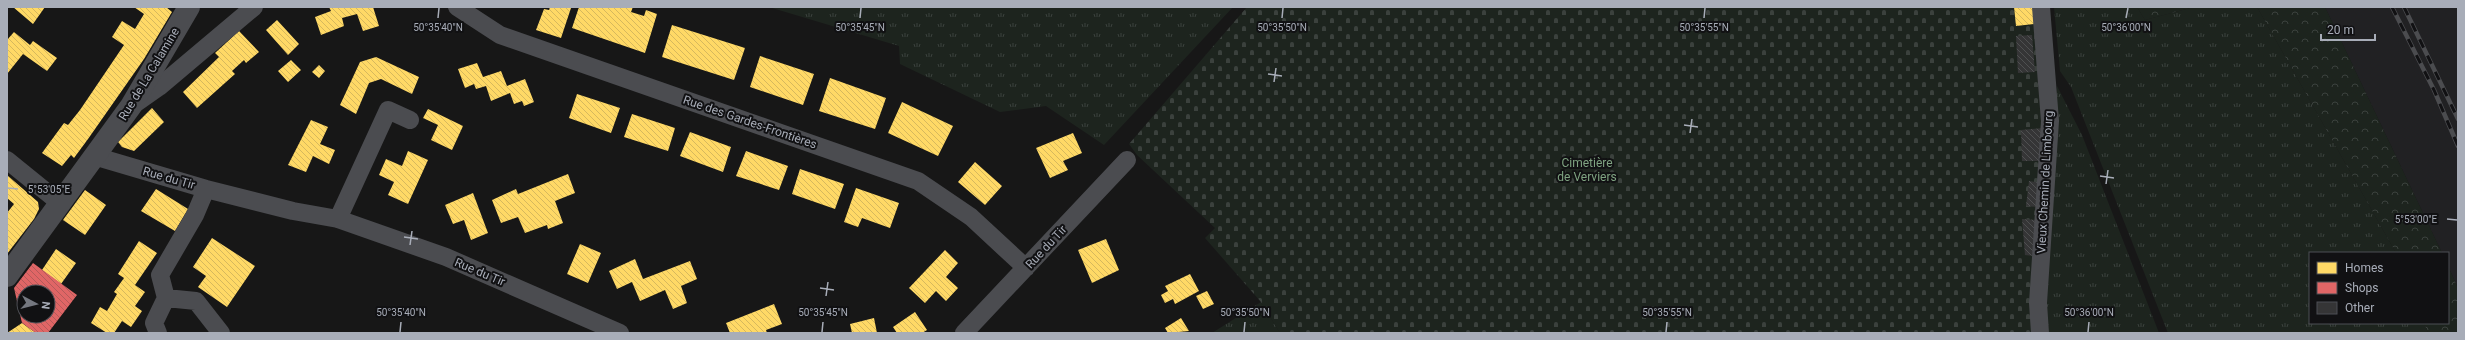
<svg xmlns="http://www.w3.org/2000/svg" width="2465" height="340" font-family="Roboto,sans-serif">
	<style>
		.built { fill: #212123 }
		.grass { fill: url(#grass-tufts) }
		.forest { fill: url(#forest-crowns) }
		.cemetery { fill: url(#cemetery-stones) }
		.homes { fill: url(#homes-back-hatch) }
		.shops { fill: url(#shops-back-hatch); fill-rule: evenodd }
		.building { fill: url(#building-back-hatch) }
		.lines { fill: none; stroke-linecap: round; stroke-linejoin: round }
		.minor { stroke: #4b4c50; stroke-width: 18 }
		.tertiary { stroke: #4b4c50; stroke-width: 22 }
		.rail-casing { stroke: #4b4c4f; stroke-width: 4.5 }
		.rail { stroke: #111113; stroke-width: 3; stroke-dasharray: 9; stroke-linecap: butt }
		.ticks { fill: none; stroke: #a8adb8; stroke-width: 1.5 }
		.labels { text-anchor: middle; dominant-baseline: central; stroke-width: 4; stroke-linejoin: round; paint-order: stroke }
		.street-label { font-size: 12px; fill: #a8adb8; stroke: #111113 }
		.park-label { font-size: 12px; fill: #7fa381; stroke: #111113 }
		.ticks-label { font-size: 10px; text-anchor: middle; fill: #a8adb8; stroke: #111113; stroke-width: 4; stroke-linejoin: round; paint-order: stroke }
	</style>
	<defs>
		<pattern id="grass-tufts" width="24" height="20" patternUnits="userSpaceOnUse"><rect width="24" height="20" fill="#1d241e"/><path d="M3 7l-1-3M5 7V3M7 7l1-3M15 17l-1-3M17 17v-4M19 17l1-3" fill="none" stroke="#3b413d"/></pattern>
		<pattern id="forest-crowns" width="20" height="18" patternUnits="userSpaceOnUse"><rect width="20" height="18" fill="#1d241e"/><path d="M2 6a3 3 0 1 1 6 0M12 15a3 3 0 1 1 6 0" fill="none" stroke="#3b413d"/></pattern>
		<pattern id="cemetery-stones" width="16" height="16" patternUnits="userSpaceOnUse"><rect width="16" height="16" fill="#1d241e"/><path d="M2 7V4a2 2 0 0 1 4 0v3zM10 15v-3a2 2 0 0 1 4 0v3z" fill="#3b413d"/></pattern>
		<pattern id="homes-back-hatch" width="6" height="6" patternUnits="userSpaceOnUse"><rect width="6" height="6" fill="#ffd966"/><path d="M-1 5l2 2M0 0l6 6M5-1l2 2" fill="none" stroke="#d6b85d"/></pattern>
		<pattern id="shops-back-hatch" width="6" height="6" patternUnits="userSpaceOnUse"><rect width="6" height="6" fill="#e06666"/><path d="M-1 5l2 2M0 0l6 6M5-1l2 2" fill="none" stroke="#b45a5a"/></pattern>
		<pattern id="building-back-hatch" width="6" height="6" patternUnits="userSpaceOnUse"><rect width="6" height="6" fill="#353536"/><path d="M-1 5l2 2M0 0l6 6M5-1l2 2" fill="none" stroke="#4f5051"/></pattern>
	</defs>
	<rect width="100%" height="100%" fill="#171717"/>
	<path class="built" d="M2325,7H2458V288L2448,266V253H2442Z"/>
	<path class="grass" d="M769,7H1233L1104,145L1046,106L1000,112L900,64L899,46Z
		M2054,7H2137L2145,20L2194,7H2257L2396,253H2310V323H2424L2428,333H2168L2071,87L2060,71Z
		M2057,86L2082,135L2159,333H2047L2046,307Z
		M1261,302L1280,333H1212Z"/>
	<path class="forest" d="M2137,7H2194L2145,20Z
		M2257,7H2325L2442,253H2396Z
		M2448,266L2458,288V333H2428L2424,323H2448Z"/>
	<path class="cemetery" d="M1247,7H2034L2044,118L2034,333H1280L1261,302L1205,238L1215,228L1137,155L1129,144Z"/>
	<path class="homes" d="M13,7H45L33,24Z
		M134,7H166L172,12L144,59L88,139L74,158L71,155L62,166L42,153L64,123L68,125L80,110L124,45L112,37L122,21L135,29L144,14Z
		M329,7H373L379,26L363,31L357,14L342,18L344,26L321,35L315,17L331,11Z
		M550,7L571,8L561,38L536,30L544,9L549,10Z
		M579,7H633L631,12L644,16L646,10L657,14L645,53L572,28Z
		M2014,7H2034L2035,24L2016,26Z
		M277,20L299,44L288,55L266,30Z
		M672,25L745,48L734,80L662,57Z
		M239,31L259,52L246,63L244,60L232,71L235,74L197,108L183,92L219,57L215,53Z
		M14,32L30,45L33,41L57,58L47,71L23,54L7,74V40Z
		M760,56L814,74L803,105L750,87Z
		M376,57L419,77L412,94L381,79L369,83L356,114L340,105L360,62Z
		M291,60L301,70L288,82L278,71Z
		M477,63L483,77L501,71L507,86L525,79L534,102L524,106L522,101L514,104L510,93L491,101L486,86L476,89L474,84L465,88L458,69Z
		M319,65L325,71L319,78L312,72Z
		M830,78L886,98L875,129L819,111Z
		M577,94L620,108L611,133L569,118Z
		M902,102L953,126L938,156L888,133Z
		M152,108L164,122L134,151L122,147L118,142Z
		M428,109L463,126L452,150L431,140L438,125L423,118Z
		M632,114L675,128L668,151L624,137Z
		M311,120L328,127L320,144L335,150L329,164L313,156L306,172L288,165Z
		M690,132L731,147L723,172L680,156Z
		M1073,133L1082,153L1063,161L1068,170L1050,178L1036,148Z
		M408,151L428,160L408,204L388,195L394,182L379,175L386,159L402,166Z
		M746,151L788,166L779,190L736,176Z
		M975,162L1002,186L985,205L958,182Z
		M800,169L844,184L835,209L792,194Z
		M568,174L575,193L555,201L563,223L548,229L547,225L525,233L518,217L501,223L492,200L516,189L518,194Z
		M7,175L38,202L39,209L34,219L7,254V213L14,204L7,198Z
		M856,188L899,203L890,228L862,218L858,227L844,222Z
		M156,189L188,209L175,231L141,211Z
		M85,190L106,205L85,235L63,220Z
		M473,193L488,233L471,240L464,220L453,224L445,205Z
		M212,238L255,266L227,307L198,287L206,276L193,267Z
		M1106,239L1119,270L1092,283L1078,250Z
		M139,241L157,253L135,285L145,292L135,306L142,311L131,327L122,321L114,333H107L91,323L100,307L107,311L117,294L114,292L124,278L118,274Z
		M580,244L601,253L588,283L567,274Z
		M56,249L76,263L61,284L42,270Z
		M945,250L958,263L946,277L958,288L946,301L936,291L925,303L909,288Z
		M635,259L643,279L690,261L697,279L681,286L687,303L673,309L665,290L640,301L632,282L617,289L609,271Z
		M1190,274L1199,291L1175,304L1173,299L1165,303L1161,295L1168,291L1165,286Z
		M1207,291L1214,304L1203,309L1196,296Z
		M774,304L782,324L766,330L767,333H730L726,323Z
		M915,312L927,330L922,333H897L893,327Z
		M874,318L877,333H852L850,324Z
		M1181,318L1189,331L1168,333L1165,328Z
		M22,323L36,333H7Z"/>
	<path class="shops" d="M33,263L77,295L48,333H36L22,323L14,288ZM24,292H48V316H24Z"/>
	<path class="building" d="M2032,35L2035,72L2018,73L2016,36Z
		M2043,128L2041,161H2022L2021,130Z
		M2029,181L2041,183L2038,207L2026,206Z
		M2022,219L2038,220L2035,256L2025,255Z"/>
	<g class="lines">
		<path class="minor" d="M457,7L500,35L918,181L971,217L1026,268
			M132,106L159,87L254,7
			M94,156L206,189L293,211L338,219L446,257L620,333
			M7,160L60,203
			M338,219L388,110L410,120
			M166,298L196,301L221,333
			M158,333L154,323L166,298L160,275L195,215L206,189
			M964,333L1127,160
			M2040,333L2038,303L2050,121L2041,7"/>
		<path class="tertiary" d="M7,276L131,106L189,7"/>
		<defs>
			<path id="rail" d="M2392,7L2434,90L2458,146
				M2404,7L2458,119"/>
		</defs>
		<use href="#rail" class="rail-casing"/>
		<use href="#rail" class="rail"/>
	</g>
	<path class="ticks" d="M438,18L439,8M860,18L861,8M1282,18L1283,8M1704,18L1705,8M2126,18L2128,8M1268,74L1282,76M1274,82L1276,68M1684,125L1698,127M1690,133L1692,119M2100,176L2114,178M2106,184L2108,170M8,188L18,189M2447,219L2457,220M404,237L418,239M410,245L412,231M820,288L834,290M826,296L828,282M400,332L401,322M822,332L823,322M1244,332L1245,322M1666,332L1667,322M2088,332L2089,322"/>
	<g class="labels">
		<g class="street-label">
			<text transform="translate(149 74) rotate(-59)">Rue de La Calamine</text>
			<text transform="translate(750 122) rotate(19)">Rue des Gardes-Frontières</text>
			<text transform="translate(169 178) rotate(16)">Rue du Tir</text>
			<text transform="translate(2045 182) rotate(-87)">Vieux Chemin de Limbourg</text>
			<text transform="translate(1046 247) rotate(-47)">Rue du Tir</text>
			<text transform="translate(480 272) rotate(23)">Rue du Tir</text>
		</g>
		<g class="park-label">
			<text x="1587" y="163">Cimetière<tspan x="1587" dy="14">de Verviers</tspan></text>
		</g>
	</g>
	<g class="ticks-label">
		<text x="438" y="31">50°35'40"N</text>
		<text x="860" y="31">50°35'45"N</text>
		<text x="1282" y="31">50°35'50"N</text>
		<text x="1704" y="31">50°35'55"N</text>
		<text x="2126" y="31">50°36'00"N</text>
		<text x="49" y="193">5°53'05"E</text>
		<text x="2416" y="223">5°53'00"E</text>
		<text x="401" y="316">50°35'40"N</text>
		<text x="823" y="316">50°35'45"N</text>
		<text x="1245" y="316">50°35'50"N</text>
		<text x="1667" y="316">50°35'55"N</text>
		<text x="2089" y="316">50°36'00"N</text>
	</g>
	<rect width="2465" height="340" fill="none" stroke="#a8adb8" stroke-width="16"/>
	<rect x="2309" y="252" width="140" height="72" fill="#111113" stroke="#4d4f55"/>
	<rect x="2317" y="262" width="20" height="12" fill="#ffd966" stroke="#4d4f55"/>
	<text x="2345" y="272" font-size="12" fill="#a8adb8">Homes</text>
	<rect x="2317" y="282" width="20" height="12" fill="#e06666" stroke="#4d4f55"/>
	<text x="2345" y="292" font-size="12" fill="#a8adb8">Shops</text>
	<rect x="2317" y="302" width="20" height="12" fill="#353536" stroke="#4d4f55"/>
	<text x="2345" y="312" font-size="12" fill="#a8adb8">Other</text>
	<g transform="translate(36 304) rotate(97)"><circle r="19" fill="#111113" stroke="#4d4f55"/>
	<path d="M0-3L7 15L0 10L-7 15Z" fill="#757880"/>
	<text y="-6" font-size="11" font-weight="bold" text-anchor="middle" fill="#a8adb8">N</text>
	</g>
	<path d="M2321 34v6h54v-6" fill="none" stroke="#a8adb8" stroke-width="2"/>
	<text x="2327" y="34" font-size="12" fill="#a8adb8" stroke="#111113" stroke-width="3" paint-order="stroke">20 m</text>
</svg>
